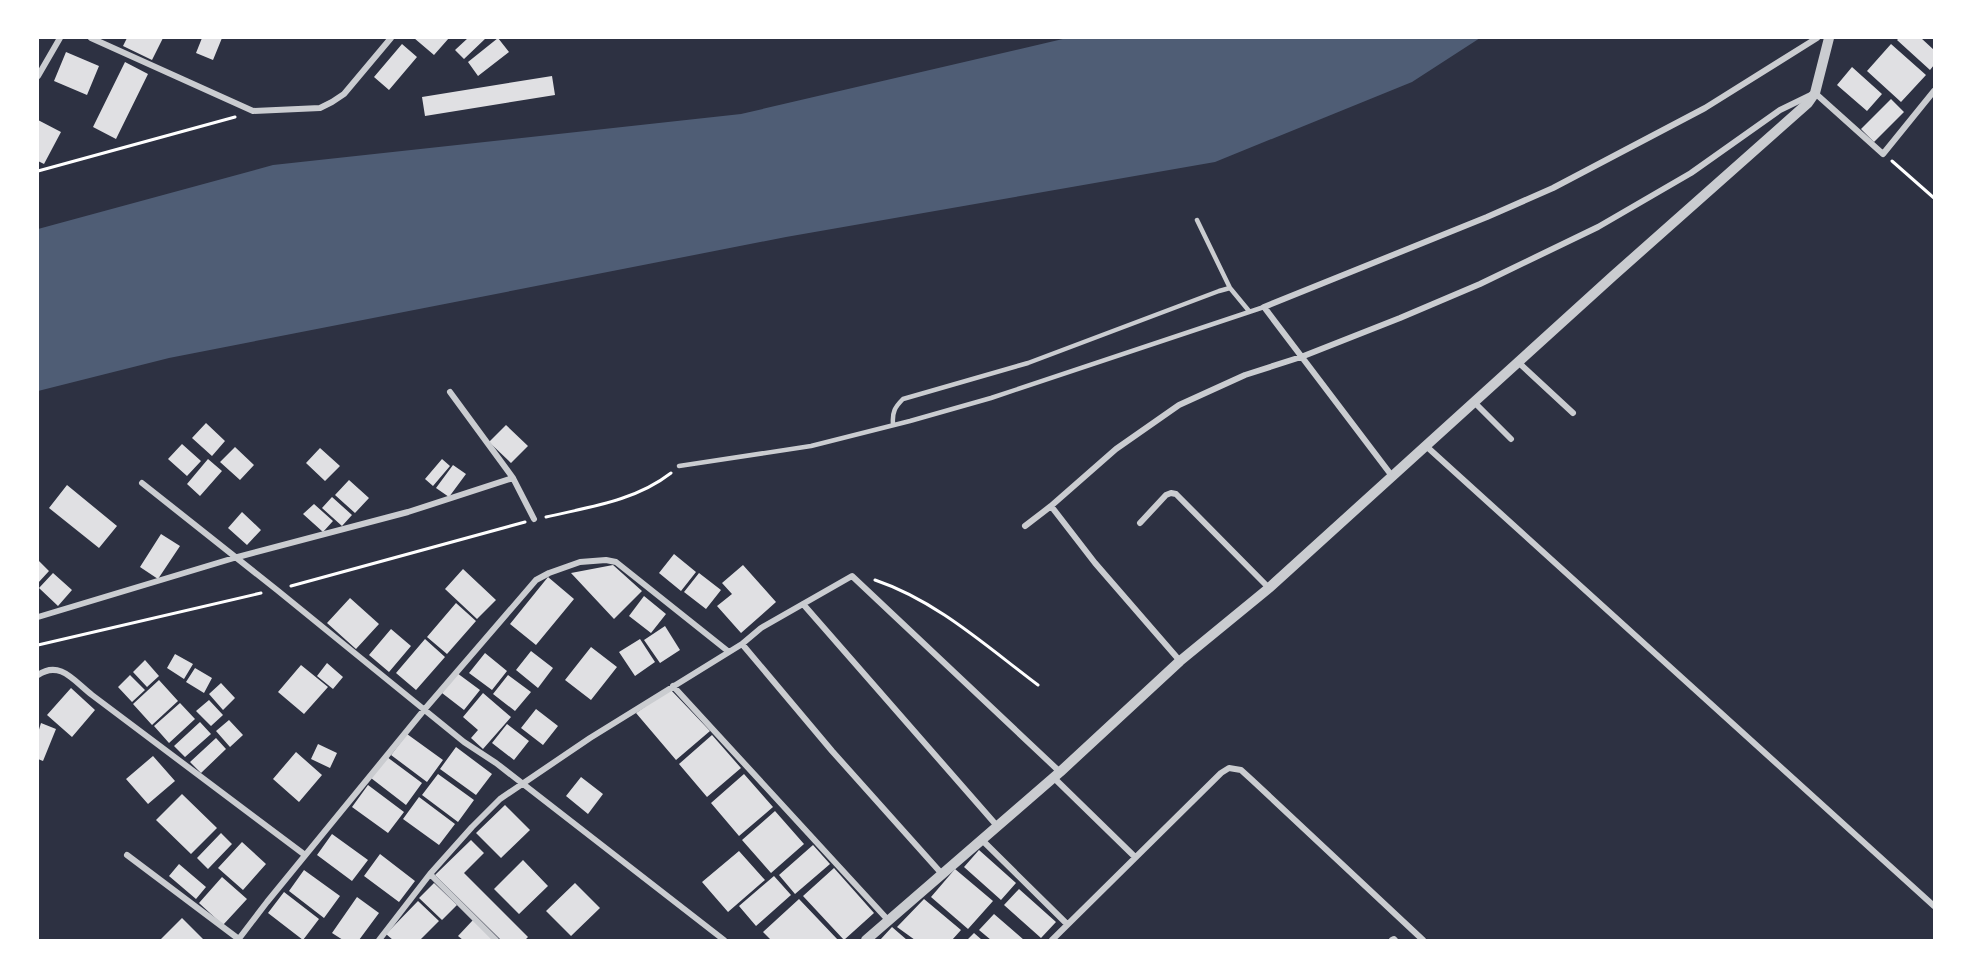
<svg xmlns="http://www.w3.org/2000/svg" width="1972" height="978" font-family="Mulish,sans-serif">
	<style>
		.water { fill: #4f5d75 }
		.building { fill: #e0e0e3 }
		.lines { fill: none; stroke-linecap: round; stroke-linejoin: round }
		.path { stroke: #fff; stroke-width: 3 }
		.service { stroke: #caccd0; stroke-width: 4.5 }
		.minor { stroke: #caccd0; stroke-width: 6 }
		.tertiary { stroke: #caccd0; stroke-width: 10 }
	</style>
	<rect width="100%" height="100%" fill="#2d3142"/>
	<path class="water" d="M1067,38H1480L1412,82L1215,162L786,237L169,358L38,391V229L273,165L741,114Z"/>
	<path class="building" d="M127,38H163L152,60L123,46Z
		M202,38H222L213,60L196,53Z
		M414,38H449L434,55Z
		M468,38H486L464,59L455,50Z
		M498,38L509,52L478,76L468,62Z
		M1899,38H1921L1934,50V65L1930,70L1897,40Z
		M402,44L417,57L389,90L374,77Z
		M1891,44L1926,75L1901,102L1867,71Z
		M66,52L99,66L87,95L54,81Z
		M125,62L148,74L116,139L93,127Z
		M1852,67L1882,94L1867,111L1837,85Z
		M552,76L555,95L425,116L422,97Z
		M1891,99L1904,112L1874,142L1861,129Z
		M38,120L61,132L44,164L38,161Z
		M206,423L225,441L212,456L192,438Z
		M506,425L528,446L511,463L489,442Z
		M182,444L201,461L187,476L168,459Z
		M235,447L254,465L240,480L220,462Z
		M320,448L340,466L325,481L306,463Z
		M208,459L222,471L200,496L187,484Z
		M442,459L450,466L433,486L425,479Z
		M453,465L466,474L449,497L436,488Z
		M349,480L369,498L355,513L335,495Z
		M67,485L117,526L99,548L49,508Z
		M332,497L352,515L342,526L322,508Z
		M314,504L333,521L323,532L303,514Z
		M242,512L261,530L247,545L228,528Z
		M161,534L180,546L158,579L140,567Z
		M674,554L696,572L681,591L659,573Z
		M38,560L49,571L38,583Z
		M613,565L642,591L614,619L571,573Z
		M743,565L776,602L741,633L717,606L732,594L722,583Z
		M463,569L496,600L477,619L445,589Z
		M53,573L72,590L58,606L39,588Z
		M699,573L721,590L706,609L684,592Z
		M548,577L574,599L536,645L510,624Z
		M644,596L666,614L651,633L629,616Z
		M350,598L379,624L356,649L327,623Z
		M456,603L476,621L447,654L427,637Z
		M665,626L680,650L660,663L644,640Z
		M391,629L411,646L389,672L369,655Z
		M425,639L445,657L416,690L396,673Z
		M640,639L655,662L635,676L619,652Z
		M591,647L617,667L591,700L565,680Z
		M531,651L553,668L538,688L516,670Z
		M485,653L507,671L492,690L469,673Z
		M175,654L193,664L184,679L167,668Z
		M145,660L159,676L147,687L133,672Z
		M327,663L343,677L333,689L317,676Z
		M301,665L328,687L304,714L278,692Z
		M195,668L212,678L204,693L186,682Z
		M457,673L480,690L464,710L442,693Z
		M130,675L145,690L132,702L118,687Z
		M508,675L531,692L515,711L493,694Z
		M159,680L178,701L152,725L133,704Z
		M221,683L235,698L223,710L209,694Z
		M71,688L95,710L72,737L47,715Z
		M670,689L710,731L676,760L636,713Z
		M483,693L511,717L483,749L471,738L478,730L463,717Z
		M209,700L223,715L211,726L196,711Z
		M180,703L195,719L169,743L154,726Z
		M536,709L558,726L543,745L521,728Z
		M229,720L243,735L230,747L216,731Z
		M200,722L211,734L185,757L174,746Z
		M41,723L56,729L43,761L38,759V733Z
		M507,724L529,741L514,760L492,743Z
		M407,734L443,760L427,782L391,755Z
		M712,735L741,768L707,797L679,764Z
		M216,738L226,749L201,773L190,762Z
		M318,744L337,753L330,768L311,759Z
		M456,747L492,774L476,795L440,769Z
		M296,752L322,775L299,802L273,779Z
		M153,756L175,781L148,804L126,779Z
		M387,757L422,783L406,805L371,778Z
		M438,774L474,800L458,822L422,795Z
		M744,774L773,807L739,836L711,803Z
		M581,777L603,794L588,814L566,796Z
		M368,785L404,812L388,833L352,807Z
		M182,794L217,828L191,854L156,820Z
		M419,797L455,824L439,845L403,819Z
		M505,805L530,830L501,858L476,833Z
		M775,811L804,844L771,873L742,840Z
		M221,833L232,844L208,869L197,858Z
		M332,834L368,860L352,881L317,855Z
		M471,840L484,853L464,873L528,937L525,940H501L435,875Z
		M242,842L266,864L243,890L218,868Z
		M813,845L830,864L795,894L779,875Z
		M979,850L1016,883L1001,900L964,867Z
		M739,851L765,880L728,912L702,882Z
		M380,854L415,881L399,902L364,876Z
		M523,860L548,886L519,914L494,889Z
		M179,864L206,887L196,899L169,876Z
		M834,868L874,913L844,940L803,896Z
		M955,869L993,901L968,929L931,897Z
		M304,870L340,896L324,918L289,891Z
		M774,876L791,895L756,926L739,906Z
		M222,877L247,899L223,925L199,903Z
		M434,883L457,905L442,920L419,898Z
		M575,883L600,908L571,936L546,911Z
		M1019,889L1056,922L1041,938L1004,905Z
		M284,892L319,919L303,940L268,913Z
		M357,897L379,913L359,940H343L332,933Z
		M799,899L838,940H771L763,932Z
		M924,899L961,930L952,940H915L897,927Z
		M418,901L439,921L420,940H393L386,934Z
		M994,914L1024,940H991L979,930Z
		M182,918L204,940H160Z
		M473,920L494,940H463L458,936Z
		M892,927L907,940H880Z
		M974,933L982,940H967Z"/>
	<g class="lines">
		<path class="path" d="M1892,161L1934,198
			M38,171L235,117
			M546,517C589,507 635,501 671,473
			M875,580C937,601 986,646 1038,685
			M291,586L525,522
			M38,645L261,593"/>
		<path class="service" d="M1197,220L1230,288
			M893,424C892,412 895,407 903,399L1028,363L1219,291L1230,288L1249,311
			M679,466L811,446L910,421L991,398L1264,307"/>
		<path class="minor" d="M91,38L253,111L320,108L332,102L344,94L391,38
			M38,76L60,38
			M1518,362L1573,413
			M450,392L513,478
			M1474,402L1511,439
			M1426,446L1934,906
			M1392,476L1264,307L1487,217L1553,188L1705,108L1817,38
			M142,483L277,590L464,742L496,763L724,940
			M1051,506L1116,449L1179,405L1245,375L1301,357L1400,318L1480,284L1598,227L1691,173L1780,110L1815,93L1883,154L1934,91
			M1140,523L1166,495L1171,493L1176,494L1269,588
			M1025,526L1051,506L1095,563L1180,661
			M803,604L998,827
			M38,617L234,558L408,512L513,478L534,519
			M742,644L832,751L942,874
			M38,675C60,660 74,681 92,695L305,855
			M673,686L888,920
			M1053,777L1135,857
			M982,840L1067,924
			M127,855L240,940
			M430,874L496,940
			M238,940L267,902L424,710L536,580L549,573L580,562L606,560L616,562L729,652
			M379,940L430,874L472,827L500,799L590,738L742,644L761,628L852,576L1060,772
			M1052,940L1221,773L1229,768L1241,770L1252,780L1423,940
			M1392,940L1394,939L1395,940"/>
		<path class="tertiary" d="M866,940L1060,772L1180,661L1269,588L1613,276L1808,103L1815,93L1829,38"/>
	</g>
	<rect width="1972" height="978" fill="none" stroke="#ffffff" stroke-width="78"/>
</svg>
